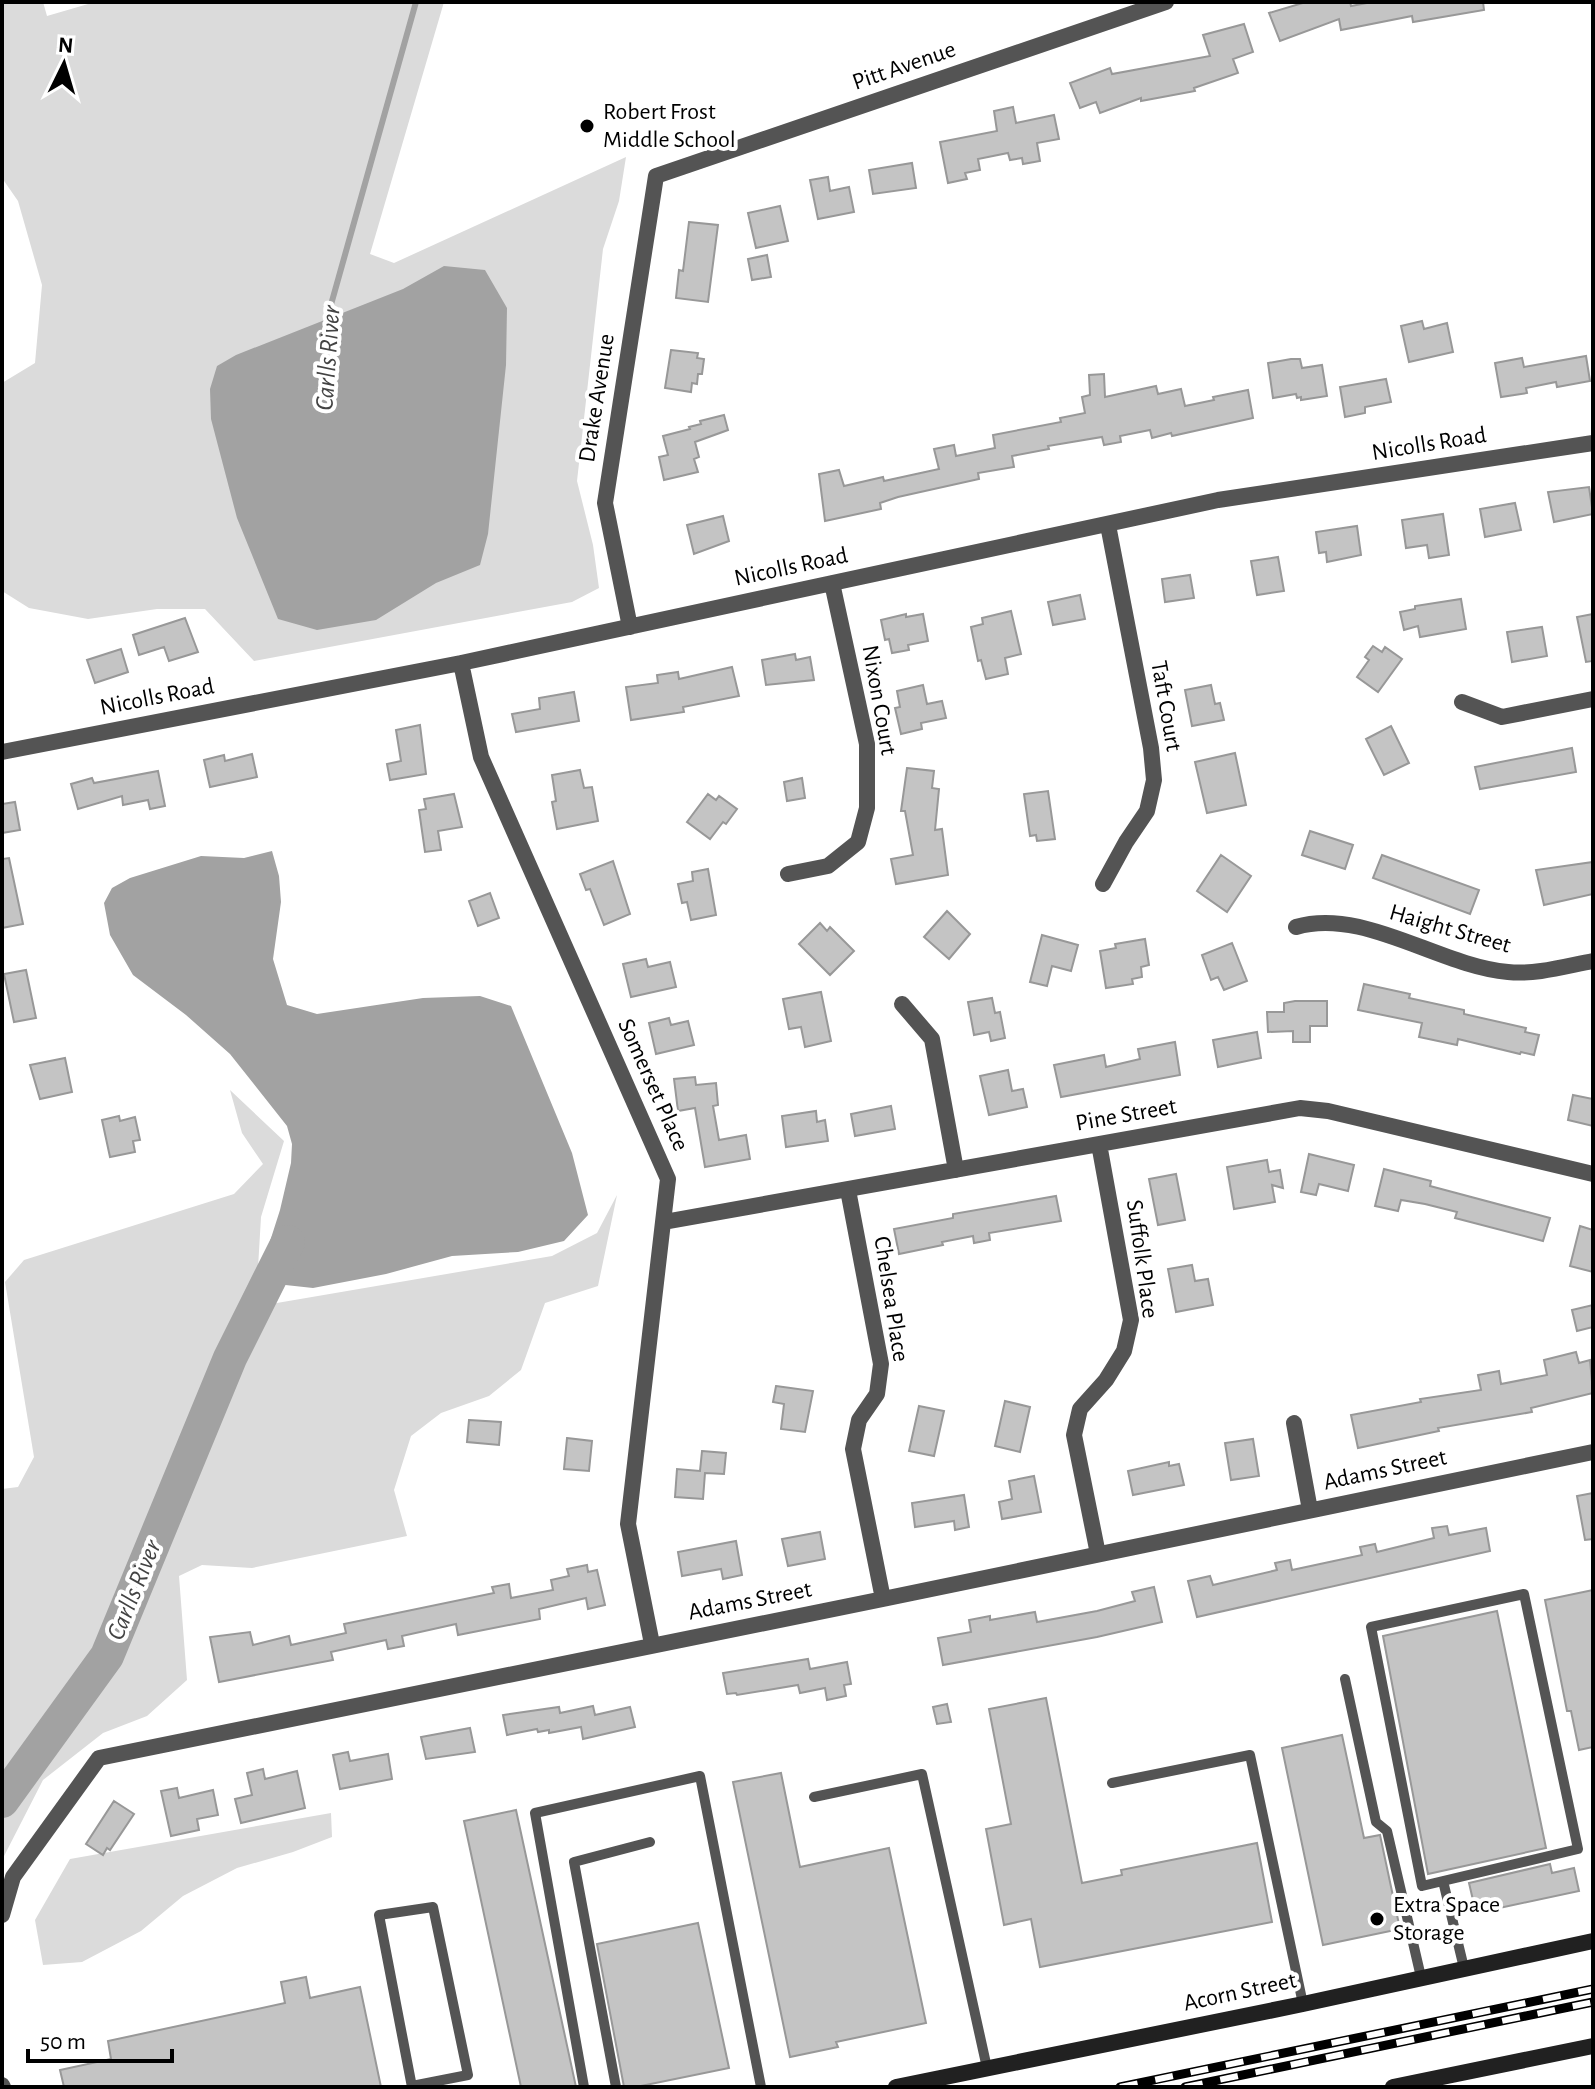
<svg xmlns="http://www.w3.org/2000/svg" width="1595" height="2089" font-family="'Alegreya Sans',sans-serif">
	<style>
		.green { fill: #dbdbdb }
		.water { fill: #a2a2a2 }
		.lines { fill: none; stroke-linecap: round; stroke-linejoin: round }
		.stream { stroke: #a2a2a2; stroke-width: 6 }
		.river { stroke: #a2a2a2; stroke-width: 34 }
		.building { fill: #c4c4c4; stroke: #989898; stroke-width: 2 }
		.lane { stroke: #545454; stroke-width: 10 }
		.street { stroke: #545454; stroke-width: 16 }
		.secondary { stroke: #212121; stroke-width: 16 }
		.rail-casing { stroke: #000; stroke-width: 9 }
		.rail { stroke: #fff; stroke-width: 6; stroke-dasharray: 18; stroke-linecap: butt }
		.poi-dot { fill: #000; stroke: #fff; stroke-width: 3 }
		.labels { text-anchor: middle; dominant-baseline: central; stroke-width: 8; stroke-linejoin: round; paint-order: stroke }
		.street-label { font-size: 24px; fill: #000; stroke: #fff }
		.poi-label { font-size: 24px; fill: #000; stroke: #fff; text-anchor: start }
		.water-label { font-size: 26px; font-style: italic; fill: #434343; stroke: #fff }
	</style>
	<rect width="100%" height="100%" fill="#fff"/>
	<path class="green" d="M2,2H43L47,16L95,2H444L370,254L394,263L626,157L619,201L603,249L577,481L593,545L599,588L572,602L254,661L205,609H157L88,619L29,608L2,591V383L35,363L42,285L18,201L2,178Z
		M230,1090L284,1141L261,1217L257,1285L248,1301L271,1304L552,1256L597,1233L617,1195L598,1286L545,1303L521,1370L489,1396L441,1413L411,1436L394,1490L407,1536L252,1568L202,1565L179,1576L187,1680L147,1716L103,1733L43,1780L2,1860V1489L18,1487L34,1457L5,1282L24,1260L234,1194L263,1164L242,1133Z
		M331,1813L332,1837L293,1852L237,1868L183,1896L141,1931L82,1962L43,1965L35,1920L70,1859Z"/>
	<path class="water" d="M444,266L485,270L507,308L506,365L488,534L480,565L436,583L376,620L317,630L278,619L237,518L211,419L210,389L217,366L236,355L403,289Z
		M272,851L279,876L281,902L273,959L287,1005L317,1014L423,998L480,996L511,1006L572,1153L588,1215L564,1241L518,1252L452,1256L386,1274L313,1288L267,1283L264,1260L280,1210L291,1163L292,1144L287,1126L230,1054L186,1015L133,975L110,935L104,903L112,888L130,878L201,856L244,858Z"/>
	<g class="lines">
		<path class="stream" d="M325,326L416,2"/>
		<path class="river" d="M2,1801L107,1656L230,1358L288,1242"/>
	</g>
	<path class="building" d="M1306,2H1350L1351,6L1372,2H1483L1484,10L1413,22L1412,16L1341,30L1339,19L1280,41L1269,13Z
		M1244,24L1253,52L1233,59L1238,73L1194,88L1195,91L1141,101V98L1100,113L1096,102L1080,108L1070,83L1110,68L1112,74L1210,56L1203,35Z
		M1013,107L1016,123L1054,115L1059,139L1037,143L1040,161L1023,164L1022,158L1010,160L1008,153L978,159L980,170L965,173L967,179L948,183L940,142L997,131L994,111Z
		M912,163L916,188L873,194L869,170Z
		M828,177L830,191L849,187L854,212L818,219L810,180Z
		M780,206L788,241L756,248L748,213Z
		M689,222L718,225L708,302L676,298L679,270L683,271Z
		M767,255L771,277L752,280L748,259Z
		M1422,321L1424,329L1447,323L1453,352L1409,362L1401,326Z
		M671,350L698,353L697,358L704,359L702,374H698L697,384L692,383L691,392L665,388Z
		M1586,356L1590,381L1557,387L1556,382L1526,388L1527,393L1501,397L1495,363L1522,358L1524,367Z
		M1291,359H1300L1302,368L1322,365L1327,396L1301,400V397L1297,398L1296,394L1273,398L1268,363Z
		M1104,374L1105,397L1156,386L1158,394L1181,389L1185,406L1214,400L1213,397L1248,390L1253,418L1172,436L1171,433L1152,438L1150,430L1120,436L1121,442L1104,445L1102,437L1048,446L1049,449L1012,456L1014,467L978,473L979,479L898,497L880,503L881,509L825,521L819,474L839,470L844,486L883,477L884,481L939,469L934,449L954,445L956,456L995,448L993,435L1061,422L1060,418L1085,413L1082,397L1090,395L1089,375Z
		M1386,379L1391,402L1365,407V413L1345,417L1340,387Z
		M724,415L728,430L695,442L699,457L694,459L698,472L664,480L659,457L668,455L663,436L690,429L689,427L701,424L700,421Z
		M1589,487L1593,514L1554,522L1548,492Z
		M1515,503L1521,530L1485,537L1480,509Z
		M1443,514L1449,555L1429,558L1427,545L1406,548L1402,520Z
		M723,516L729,541L694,554L687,525Z
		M1357,526L1361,555L1327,562L1326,552L1319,553L1316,532Z
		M1278,557L1284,591L1257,595L1251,561Z
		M1190,575L1194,598L1165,602L1162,579Z
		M1080,595L1085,619L1053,625L1048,602Z
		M1461,599L1466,629L1420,637L1418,626L1404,630L1400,612L1415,609V606Z
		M1011,611L1021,654L1005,658L1008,674L986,679L981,660L978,661L971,627L983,624L982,618Z
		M906,614V617L923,614L928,641L908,645L909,650L892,653L889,639L885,640L881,620Z
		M1593,614V661L1586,662L1577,617Z
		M185,618L198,652L169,661L164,647L139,655L133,635Z
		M1542,627L1547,656L1512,662L1507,632Z
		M1373,646L1382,652L1385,647L1402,659L1378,692L1357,677L1369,660L1365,657Z
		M121,649L128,672L95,683L87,660Z
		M795,654L796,660L810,657L814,680L766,685L762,660Z
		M732,667L739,696L683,707L684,712L631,720L626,687L658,683L657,675L678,672L679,679Z
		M923,685L927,704L942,701L946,718L921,723L922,729L901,734L895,708L900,707L897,691Z
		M1211,685L1215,704L1220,703L1224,720L1192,726L1185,690Z
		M574,692L579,721L516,732L512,714L540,709L539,698Z
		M420,725L426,774L390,780L387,764L401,761L396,730Z
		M1391,726L1409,763L1384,775L1366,739Z
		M1572,748L1576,772L1480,789L1475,767Z
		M1235,753L1246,805L1207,813L1195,762Z
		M252,754L257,777L210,787L204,760L224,755L225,761Z
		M907,768L934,771L932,788L939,789L935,830L942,829L948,875L896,884L891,859L913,855L905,811H901Z
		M580,770L584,788L592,787L598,821L557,829L552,802L556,801L552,775Z
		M158,771L165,806L150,809L148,800L123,805L122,796L78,809L71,784L92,778L94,783Z
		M802,778L805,798L787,801L784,782Z
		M1048,791L1055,839L1037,841L1036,835L1030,836L1024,794Z
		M454,794L462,827L438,831L441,850L425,852L419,810L426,809L424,799Z
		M708,794L716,800L719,796L737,809L726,824L723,822L710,839L687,822Z
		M15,802L20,830L2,833V804Z
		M1310,831L1353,845L1345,869L1302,855Z
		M1221,855L1251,876L1227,912L1197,891Z
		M1382,855L1479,890L1470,914L1373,878Z
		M9,858L23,924L2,928V859Z
		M613,861L630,914L604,925L590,889L586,890L580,874Z
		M1593,862V894L1544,905L1536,870Z
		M708,869L716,915L691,920L687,902L682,903L678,884L693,881L692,872Z
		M490,893L499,918L478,926L469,901Z
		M947,911L970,934L949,959L924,937Z
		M820,923L827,931L830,927L854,951L830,975L799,944Z
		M1042,935L1078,945L1071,971L1052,966L1047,986L1030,982Z
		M1145,939L1149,965L1141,967L1142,977L1132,979L1133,984L1106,988L1100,951L1116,948L1115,944Z
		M1232,943L1247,981L1224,990L1218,977L1211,980L1202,955Z
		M646,959L648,967L670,962L676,987L631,997L623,964Z
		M26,970L36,1018L14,1022L4,974Z
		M1364,984L1410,994L1409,998L1464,1010V1014L1526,1028L1525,1032L1539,1035L1534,1055L1521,1052L1520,1054L1458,1039L1457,1045L1419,1037L1422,1023L1358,1010Z
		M821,992L831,1041L805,1047L801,1027L789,1029L783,999Z
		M992,998L995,1013L1000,1012L1005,1038L991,1041L989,1032L974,1035L968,1002Z
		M1295,1001H1327V1026H1310V1042H1293V1031L1268,1032L1267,1012H1284V1003Z
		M669,1018L671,1025L688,1021L694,1045L656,1054L649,1023Z
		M1257,1032L1261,1058L1218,1067L1213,1040Z
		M1175,1042L1180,1075L1061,1097L1054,1065L1104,1055L1106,1067L1140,1059L1138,1049Z
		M65,1058L72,1092L40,1099L30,1065Z
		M1008,1070L1012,1091L1023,1089L1027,1107L989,1115L980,1076Z
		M695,1077L696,1085L716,1083L718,1105L713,1106L719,1140L746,1135L750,1159L705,1167L695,1108L678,1111L674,1079Z
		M1573,1095L1593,1099V1126L1568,1120Z
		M891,1106L895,1129L855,1136L851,1114Z
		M816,1111L817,1122L825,1120L828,1141L786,1147L782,1116Z
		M119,1116L120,1121L135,1117L140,1140L133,1141L135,1152L110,1157L102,1120Z
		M1309,1154L1354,1165L1348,1191L1319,1184L1316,1195L1301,1192Z
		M1267,1160L1269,1172L1280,1170L1283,1188L1272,1185L1275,1202L1234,1209L1227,1167Z
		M1384,1169L1431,1181L1430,1186L1550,1218L1543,1241L1455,1218L1457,1212L1425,1204L1401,1200L1398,1211L1375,1206Z
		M1176,1174L1185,1220L1158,1225L1149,1179Z
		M1056,1196L1061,1221L989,1233L990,1240L974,1243L973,1236L942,1242L943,1245L899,1254L894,1229L953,1218V1214Z
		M1580,1226L1593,1230V1272L1570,1266Z
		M1192,1265L1195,1281L1208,1279L1213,1305L1176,1312L1168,1269Z
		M1593,1305V1327L1577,1331L1572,1310Z
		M1576,1352L1579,1363L1590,1360L1593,1393L1531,1408L1532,1412L1438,1428L1439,1431L1358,1448L1351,1415L1421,1402L1420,1399L1481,1390L1478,1375L1499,1371L1501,1384L1547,1375L1544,1360Z
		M776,1386L813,1391L805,1432L781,1429L784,1404L773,1402Z
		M1005,1401L1030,1407L1020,1452L995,1446Z
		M919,1406L944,1411L934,1456L909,1451Z
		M469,1420L501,1422L499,1445L467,1442Z
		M567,1438L592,1441L589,1471L564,1469Z
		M1253,1439L1259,1476L1231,1480L1225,1443Z
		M702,1451L726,1453L724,1474L705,1473L703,1499L675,1497L677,1469L700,1471Z
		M1169,1462V1466L1179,1464L1184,1485L1133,1495L1128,1471Z
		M1034,1476L1041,1512L1002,1519L999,1502L1012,1499L1009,1481Z
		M1593,1493V1539L1585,1540L1577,1496Z
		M964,1495L969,1527L955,1530L954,1521L915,1527L912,1503Z
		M1447,1526L1449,1535L1486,1528L1490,1551L1197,1617L1188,1581L1210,1576L1213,1585L1277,1570L1275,1563L1290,1560L1292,1570L1362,1555L1360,1547L1375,1544L1377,1552L1434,1538L1432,1528Z
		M820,1532L825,1559L788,1566L782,1539Z
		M736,1541L742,1575L723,1579L721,1569L682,1576L678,1552Z
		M587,1565L588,1572L597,1570L605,1605L588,1609L586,1598L539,1609L540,1619L458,1635L456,1624L402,1636L404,1646L388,1649L386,1640L331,1652L333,1660L219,1682L210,1637L250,1632L253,1645L289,1636L291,1645L346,1633L344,1624L494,1593L492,1587L509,1584L511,1598L553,1590L551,1580L569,1576L567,1569Z
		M1154,1587L1162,1622L1097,1637L943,1665L938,1638L971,1632L969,1620L990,1616V1620L1035,1612L1037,1622L1097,1611L1135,1601L1132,1592Z
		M1593,1590V1747L1579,1750L1571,1711H1567L1545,1600Z
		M1497,1611L1546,1848L1428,1874L1383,1636Z
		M808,1659L810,1669L847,1662L851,1684L844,1685L846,1696L827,1700L825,1688L800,1693L798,1685L737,1695L736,1693L727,1694L723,1673Z
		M1046,1698L1082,1883L1122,1875L1121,1870L1257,1843L1272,1922L1040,1967L1031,1919L1004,1925L986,1829L1011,1824L989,1709Z
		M947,1704L951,1722L937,1724L933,1707Z
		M593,1706L595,1715L630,1707L635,1727L583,1739L581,1727L549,1733V1730L538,1732L537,1729L507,1735L503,1715L559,1707L560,1713Z
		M470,1728L475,1752L426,1759L421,1737Z
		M1342,1735L1364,1838L1380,1835L1400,1929L1323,1945L1282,1748Z
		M348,1752L350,1761L388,1754L392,1779L340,1789L333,1755Z
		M263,1769L265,1779L297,1771L305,1808L241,1823L235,1799L252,1795L247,1773Z
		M781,1773L800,1867L889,1848L926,2023L836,2042L838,2047L790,2057L733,1782Z
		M177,1788L179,1798L213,1790L218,1815L197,1819L199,1830L171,1836L161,1791Z
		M114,1801L134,1814L110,1850L107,1848L103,1855L86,1844Z
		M516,1810L576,2087H521L464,1821Z
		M1550,1864L1552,1873L1574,1868L1579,1891L1476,1913L1469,1883Z
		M698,1923L729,2068L636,2087H624L597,1944Z
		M306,1977L310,1998L360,1987L381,2087H64L60,2070L111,2059L108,2041L285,2003L281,1982Z"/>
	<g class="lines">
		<path class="lane" d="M1345,1679L1376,1822L1387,1831L1421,1977
			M1112,1783L1250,1755L1303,2004
			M814,1797L922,1774L987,2068
			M1443,1881L1578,1849L1524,1594L1371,1627L1422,1886L1443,1881L1464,1968
			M412,2086L468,2075L433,1907L379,1915L412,2087
			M584,2087L535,1813L700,1776L761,2087
			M616,2087L574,1862L650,1842"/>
		<path class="street" d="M630,627L605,503L656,176L1166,2
			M461,663L481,757L668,1179L628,1524L652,1644
			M1462,702L1502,717L1593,699
			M2,752L461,663L1218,500L1593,443
			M788,874L828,866L858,842L867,808V744L832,583
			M1103,884L1126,842L1147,811L1154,780L1151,748L1108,525
			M1296,927C1363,907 1439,966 1508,972C1536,975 1566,966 1593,961
			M902,1004L932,1039L956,1170
			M848,1190L881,1364L877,1394L859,1420L853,1449L883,1599
			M664,1222L1300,1108L1328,1111L1593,1174
			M1294,1423L1310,1510
			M1098,1554L1074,1435L1080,1409L1106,1380L1124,1351L1131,1320L1099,1144
			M2,1915L13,1877L99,1758L883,1599L1593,1452
			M2,2085L3,2087"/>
		<path class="secondary" d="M896,2087L1303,2004L1593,1941
			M1393,2087L1593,2046"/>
		<defs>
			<path id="rail" d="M1120,2087L1593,1989
				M1185,2087L1593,2002"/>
		</defs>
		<use href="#rail" class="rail-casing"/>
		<use href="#rail" class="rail"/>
	</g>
	<g class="poi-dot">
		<circle cx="587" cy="126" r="8"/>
		<circle cx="1377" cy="1919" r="8"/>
	</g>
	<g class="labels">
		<g class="street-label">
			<text transform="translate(904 66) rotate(-19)">Pitt Avenue</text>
			<text transform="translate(597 398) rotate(-81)">Drake Avenue</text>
			<text transform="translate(1429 444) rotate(-9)">Nicolls Road</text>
			<text transform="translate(791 567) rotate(-12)">Nicolls Road</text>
			<text transform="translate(157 697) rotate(-11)">Nicolls Road</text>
			<text transform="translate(879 700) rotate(80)">Nixon Court</text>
			<text transform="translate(1166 706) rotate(80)">Taft Court</text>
			<text transform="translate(1450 929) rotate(16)">Haight Street</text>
			<text transform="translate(653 1085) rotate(66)">Somerset Place</text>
			<text transform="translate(1126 1115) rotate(-10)">Pine Street</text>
			<text transform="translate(1142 1259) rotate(82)">Suffolk Place</text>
			<text transform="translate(891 1299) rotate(81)">Chelsea Place</text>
			<text transform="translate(1385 1470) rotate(-12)">Adams Street</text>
			<text transform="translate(750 1601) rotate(-11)">Adams Street</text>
			<text transform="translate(1240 1992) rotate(-12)">Acorn Street</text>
		</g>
		<g class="poi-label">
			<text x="603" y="112">Robert Frost<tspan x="603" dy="28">Middle School</tspan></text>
			<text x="1393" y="1905">Extra Space<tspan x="1393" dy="28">Storage</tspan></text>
		</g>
		<g class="water-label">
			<text transform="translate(328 358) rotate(-86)">Carlls River</text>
			<text transform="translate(134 1590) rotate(-68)">Carlls River</text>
		</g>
	</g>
	<rect width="1595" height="2089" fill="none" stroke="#000000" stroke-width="8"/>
	<g transform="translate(64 64) rotate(5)" stroke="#ffffff" stroke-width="6" paint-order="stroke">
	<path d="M0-6L14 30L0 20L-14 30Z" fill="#000000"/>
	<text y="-12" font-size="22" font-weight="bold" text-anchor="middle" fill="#000000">N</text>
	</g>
	<path d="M28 2049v12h144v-12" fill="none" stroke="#000000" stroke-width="4"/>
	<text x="40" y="2049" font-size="24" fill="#000000" stroke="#ffffff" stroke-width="6" paint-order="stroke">50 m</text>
</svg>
